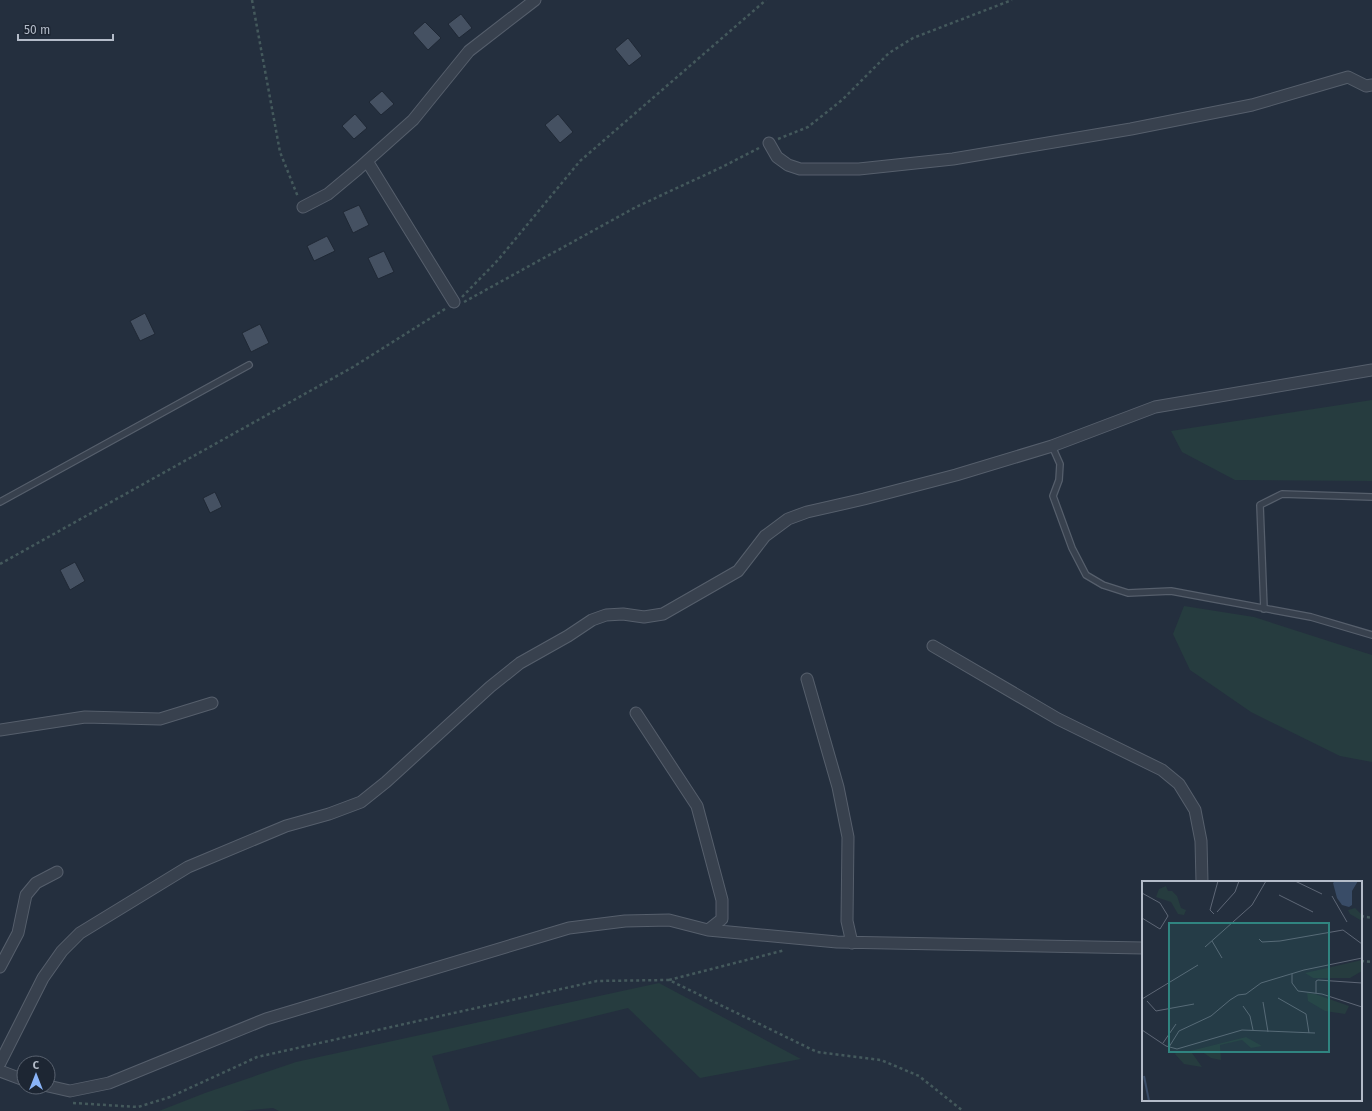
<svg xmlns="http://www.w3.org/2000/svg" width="1372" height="1111" font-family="'Fira Sans',sans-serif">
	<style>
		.green { fill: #263c3f }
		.building { fill: #455162; stroke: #1f2835 }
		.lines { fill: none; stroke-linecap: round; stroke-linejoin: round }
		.lane-casing { stroke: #565f6c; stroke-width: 8 }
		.street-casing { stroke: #565f6c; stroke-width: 13 }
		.path { stroke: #44595c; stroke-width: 2.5; stroke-dasharray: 3 3; stroke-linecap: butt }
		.lane { stroke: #38414e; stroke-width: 5.5 }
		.street { stroke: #38414e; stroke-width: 11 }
		.inset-river { fill: none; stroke: #394c67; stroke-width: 2 }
		.inset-road { fill: none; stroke: #5e6776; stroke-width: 1 }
		.view { fill: #308480; fill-opacity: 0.15; stroke: #308480; stroke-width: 2 }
		.inset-edge { fill: none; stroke: #b4bcc9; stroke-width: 2 }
	</style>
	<rect width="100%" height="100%" fill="#242f3e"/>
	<path class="green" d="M1372,400V481L1235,480L1182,452L1171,431Z
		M1184,606L1254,617L1372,655V762L1340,756L1251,712L1190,670L1173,634Z
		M659,983L801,1059L700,1078L628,1008L432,1056L450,1111H279L273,1108L241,1111H159L205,1093L296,1062Z"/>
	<path class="building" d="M461,14L472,28L459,38L448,24Z
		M425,22L441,38L428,50L413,33Z
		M628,38L642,56L629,66L615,49Z
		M382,91L394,104L381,115L369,102Z
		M355,114L367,128L354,139L342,126Z
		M558,114L573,132L560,143L545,125Z
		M359,205L369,225L353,233L343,212Z
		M327,236L335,251L314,261L307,246Z
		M384,251L394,272L378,279L368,258Z
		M145,313L155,334L140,341L130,321Z
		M260,324L269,343L251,352L242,333Z
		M215,492L222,507L210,513L203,498Z
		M75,562L85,581L70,590L60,570Z"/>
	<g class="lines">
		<defs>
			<path id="lane" d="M1052,446L1060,464L1059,480L1053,496L1072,548L1086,575L1103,585L1128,593L1171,591L1311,617L1372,635
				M0,502L249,365
				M1264,609L1260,505L1282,494L1372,497"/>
			<path id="street" d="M769,143L777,157L788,165L800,169H859L953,159L1131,129L1252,105L1348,77L1366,86L1372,85
				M367,161L454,302
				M303,207L328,194L358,169L413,120L469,51L535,0
				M933,646L1058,719L1162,770L1179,784L1195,810L1201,841L1202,882
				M807,679L838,787L848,837L847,921L852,943
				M636,713L697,806L722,900V919L708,930
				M0,730L85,717L160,719L212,703
				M0,967L18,933L26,895L36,883L57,872
				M0,1063L43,978L62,951L80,933L188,867L286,826L329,814L361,802L386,782L490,687L520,663L568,636L592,620L606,615L623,614L644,617L663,614L738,571L765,536L788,519L807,512L864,499L956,475L1052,446L1155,407L1372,370
				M0,1071L24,1080
				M48,1086L70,1091L109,1083L266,1019L569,928L625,921L669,920L708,930L837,942L1143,948"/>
		</defs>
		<use href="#lane" class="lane-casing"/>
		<use href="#street" class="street-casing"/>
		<path class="path" d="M252,0L280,152L298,197
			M778,139L808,127L842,100L889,53L913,38L1012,0
			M462,297L498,260L580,161L766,0
			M464,302L636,207L720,168L759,148
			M0,564L353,367L445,309
			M1361,916L1372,918
			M1361,961L1372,962
			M669,980L785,950
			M73,1103L138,1107L170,1097L257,1057L597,981L669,980L817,1052L881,1060L919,1076L963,1111"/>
		<use href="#lane" class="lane"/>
		<use href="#street" class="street"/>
	</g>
	<g transform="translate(1142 881)">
		<rect width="220" height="220" fill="#242f3e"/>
		<path d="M24,5L26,10H30L35,15L39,27L44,29L42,34L36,33L29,21L14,16L17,8ZM213,27L220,34V40L208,33L206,29ZM220,79V90L208,97H171L163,92ZM165,112L173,113L207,125L203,133L183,130L166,120ZM104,156L120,165L109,167L100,159L78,164L79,179L69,177L59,170L50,172L60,186L42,183L33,173L35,170L44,171Z" fill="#263c3f"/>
		<path d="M193,0H216L210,10V24L207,26L200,24L195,17L191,2Z" fill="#394c67"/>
		<path class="inset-river" d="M2,195L7,220"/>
		<path class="inset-road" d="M153,0L180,13M0,12L18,22L26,35L18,48L0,37M137,14L171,31M190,15L205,41M75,31L93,11L97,0M72,33L68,29L76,0M117,58L120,61L138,60L201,49L220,63M70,60L80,77M63,66L110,24L124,0M150,93V102L156,110L180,113L220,126M174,112V100L176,99L220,102M136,117L164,133L167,152M0,118L56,84M5,120L14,130L52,123M121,121L126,151M101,125L108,135L111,149M0,149L24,165L35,168L100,149L173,152M21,162L34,143M27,166L37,150L69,135L88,119L96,114L104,113L119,102L162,89L220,77"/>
		<path class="view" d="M27,42H187V171H27Z"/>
		<rect width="220" height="220" class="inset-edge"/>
	</g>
	<g transform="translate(36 1075)"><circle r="19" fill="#1d2633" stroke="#59626f"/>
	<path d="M0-3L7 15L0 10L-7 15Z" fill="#8ab4f8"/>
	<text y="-6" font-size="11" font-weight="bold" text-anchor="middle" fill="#b4bcc9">С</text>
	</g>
	<path d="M18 34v6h95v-6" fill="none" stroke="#b4bcc9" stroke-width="2"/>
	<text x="24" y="34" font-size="12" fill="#b4bcc9" stroke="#1d2633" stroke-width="3" paint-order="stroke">50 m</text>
</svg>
